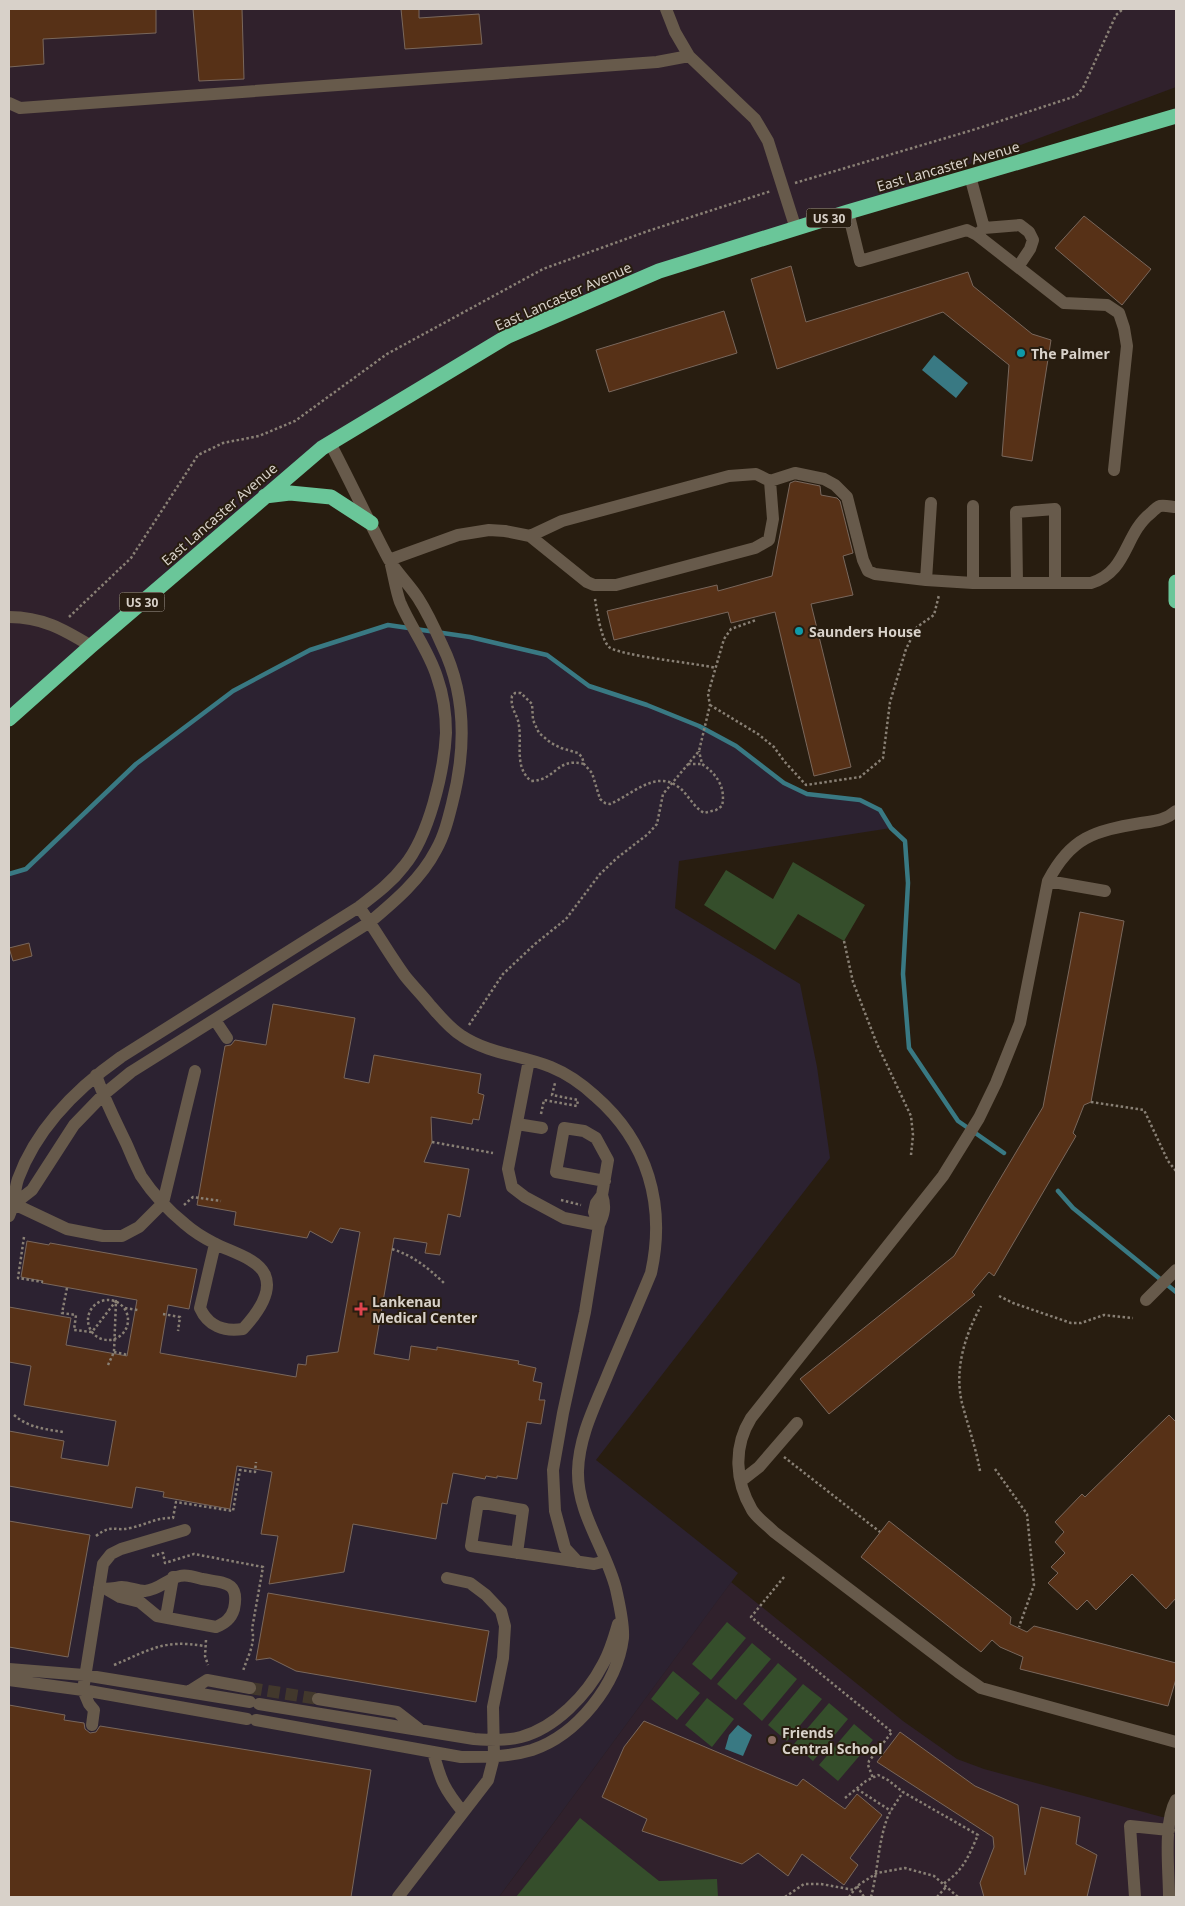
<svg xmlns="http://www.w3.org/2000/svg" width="1185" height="1906" font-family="'Noto Sans',sans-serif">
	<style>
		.education { fill: #30212c }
		.medical { fill: #2c2231 }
		.green { fill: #354e2b }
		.water { fill: #397983 }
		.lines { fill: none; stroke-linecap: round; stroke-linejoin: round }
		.stream { stroke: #397983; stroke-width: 4.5 }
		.building { fill: #573117; stroke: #79675c }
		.minor-tunnel { stroke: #42382c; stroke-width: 12; stroke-dasharray: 12 6; stroke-linecap: butt }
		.path { stroke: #898075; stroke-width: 2.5; stroke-dasharray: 2.5 2.5; stroke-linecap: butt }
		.minor { stroke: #675a4b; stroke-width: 12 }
		.highway { stroke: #6ac699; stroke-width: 15 }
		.culture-dot { fill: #0f9aa8; stroke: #281d10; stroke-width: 2 }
		.health-dot { fill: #e0444e; stroke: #281d10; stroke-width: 2 }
		.education-dot { fill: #8d6e63; stroke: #281d10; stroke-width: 2 }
		.labels { text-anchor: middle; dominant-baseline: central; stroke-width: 4; stroke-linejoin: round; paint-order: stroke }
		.shield { fill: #281d10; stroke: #a39b92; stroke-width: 1 }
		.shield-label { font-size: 12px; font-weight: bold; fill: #d8d1c9 }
		.street-label { font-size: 14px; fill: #d8d1c9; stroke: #281d10 }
		.poi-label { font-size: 14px; font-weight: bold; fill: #d8d1c9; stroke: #281d10; text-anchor: start }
	</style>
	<rect width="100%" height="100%" fill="#281d10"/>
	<path class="education" d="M9,9H1176V87L809,224L659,271L508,336L338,438L9,719Z
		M731,1582L903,1721L957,1759L984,1769L1162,1817L1176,1818V1897H499Z"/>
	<path class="medical" d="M388,625L434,630L470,637L547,655L589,686L647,705L699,726L736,746L784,783L806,794L860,800L880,810L891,828L679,861L675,908L800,984L817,1067L830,1158L596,1460L738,1573L499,1897H9V874L26,869L136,764L233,691L310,650Z"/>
	<path class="green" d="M793,862L865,905L844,941L798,914L775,950L704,905L726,870L773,899Z
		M727,1622L746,1638L711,1680L692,1664Z
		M752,1643L771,1659L736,1700L717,1684Z
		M778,1663L797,1679L762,1721L743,1704Z
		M673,1671L700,1693L677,1720L651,1699Z
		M803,1684L822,1699L787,1741L768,1725Z
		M707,1698L734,1719L712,1747L685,1725Z
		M829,1703L848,1719L813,1761L794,1744Z
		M854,1724L873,1740L838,1781L819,1765Z
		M580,1818L659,1881L717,1879L718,1897H516Z"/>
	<path class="water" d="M934,355L968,383L956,398L922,370Z
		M738,1725L752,1735L743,1756L725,1749L729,1735Z"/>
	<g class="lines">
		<path class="stream" d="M9,874L26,869L136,764L233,691L310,650L388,625L470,637L547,655L589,686L647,705L699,726L736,746L784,783L807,794L860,800L880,810L891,828L905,841L908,883L903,974L909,1048L958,1121L1004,1153
			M1058,1191L1073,1208L1176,1292"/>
	</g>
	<path class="building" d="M9,9H156V33L43,39L44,64L9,67Z
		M193,9H242L244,79L199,81Z
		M401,9H419V18L479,14L482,44L405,49Z
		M1084,216L1151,269L1122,305L1055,248Z
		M791,266L806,322L968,272L973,286L1032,334L1051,340L1032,461L1002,456L1009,365L943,312L777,369L751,279Z
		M724,311L737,353L609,392L596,350Z
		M795,481L820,486L821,495L837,498L840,501L853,553L843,556L853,595L811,604L851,767L814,776L775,612L731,623L728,612L614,640L607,611L717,585L718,591L772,576L790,483Z
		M1080,912L1124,921L1091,1102L1084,1105L1073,1133L1076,1136L994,1276L989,1272L972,1292L975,1295L829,1414L800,1379L954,1256L1043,1107Z
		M29,943L32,956L13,961L9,948Z
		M273,1004L355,1018L344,1078L369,1083L374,1055L481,1074L478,1093L484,1095L479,1120L473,1119L472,1124L431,1117L432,1142L424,1162L469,1169L460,1217L448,1214L440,1255L425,1253L427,1243L394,1238L374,1354L409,1360L411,1346L437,1350V1347L519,1361L518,1364L536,1368L533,1381L542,1383L539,1400H545L541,1424L527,1422L517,1479L497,1476V1478L486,1476L485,1479L453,1473L447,1504L442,1503L436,1539L353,1524L344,1572L269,1584L278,1536L261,1534L272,1472L237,1466L230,1509L163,1497L164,1492L136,1487L132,1508L9,1486V1431L64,1441L61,1458L108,1466L116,1421L24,1405L31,1366L9,1362V1307L71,1318L66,1345L127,1356L137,1300L42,1283L43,1281L21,1277L27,1241L49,1245L50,1243L197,1269L189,1309L168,1305L160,1353L296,1377L298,1364L306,1365L307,1356L338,1352L360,1232L340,1228L332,1243L310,1231L307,1238L234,1225L236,1212L197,1205L225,1046L231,1045L235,1040L266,1045Z
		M1169,1415L1176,1422V1598L1166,1609L1132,1574L1096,1610L1087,1600L1077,1610L1048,1583L1058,1573L1051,1567L1065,1553L1055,1542L1064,1532L1055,1522L1082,1494L1085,1497Z
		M9,1521L90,1535L68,1657L9,1647Z
		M889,1521L1011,1617L1010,1624L1027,1632L1034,1626L1176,1663V1679L1168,1706L1020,1669L1023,1657L1000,1647L992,1640L981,1652L861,1557Z
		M268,1593L489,1631L476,1702L296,1671L270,1658L256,1660Z
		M9,1705L65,1715L64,1720L84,1723L85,1729L90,1733L96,1732L100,1726L371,1770L351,1897H9Z
		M644,1721L797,1786L803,1779L845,1809L857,1794L882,1815L850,1858L858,1865L844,1885L802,1854L788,1876L758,1853L742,1864L642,1831L647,1819L602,1797L624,1747Z
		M900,1732L975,1786L1018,1805L1025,1875L1041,1807L1080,1817L1076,1844L1097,1855L1087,1897H984L980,1883L994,1847L993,1837L877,1762Z"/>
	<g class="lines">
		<path class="minor-tunnel" d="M250,1688L318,1699"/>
		<path class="path" d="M795,183L976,129L1076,96L1083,88L1116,15L1123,9
			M595,599C597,611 601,639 609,647C620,656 696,663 716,668
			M69,617L131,558L198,455L223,443L259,436L295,421L387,354L543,269L648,231L771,191
			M710,705L758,734L774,747L784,761L806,785L860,777L883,758L890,702L906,649L917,627L934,615L939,595
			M584,764C556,757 557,780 531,781C514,767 522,745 519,726C518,714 510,710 512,696L515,693H521L532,704L533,720L539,733L551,743L561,748L578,753L582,757L584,764L592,773L600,799L605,803L610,804C630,796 655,770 677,786C688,793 691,805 704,813L716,810L722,806C726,788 717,774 702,764L699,751
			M688,764H702
			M844,941L853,982L877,1044L911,1116L913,1135L911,1155
			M469,1025L503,974L535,944L566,919L600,874L617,858L648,834L657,824L663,794L699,751L710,705L708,694L724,639L731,629L756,620
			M1091,1102L1144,1110L1168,1161L1176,1171
			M541,1114L544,1100L577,1106L578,1100L552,1095L555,1083
			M432,1142L493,1153
			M561,1200L581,1205
			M184,1205L193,1197L221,1201
			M24,1237L18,1278L43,1282
			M392,1249C414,1256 428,1268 444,1283
			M67,1288L62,1313L76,1315L74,1330L92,1332L116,1301L114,1352L108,1365
			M999,1296L1013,1303L1071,1323H1081L1104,1315L1133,1318
			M88 1320a20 20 0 1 1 40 0a20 20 0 1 1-40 0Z
			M125,1308L138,1310
			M163,1314L180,1317L178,1331
			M114,1352L128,1355
			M14,1415C29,1428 45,1429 63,1432
			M784,1457L880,1532
			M995,1469L1027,1514L1034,1585L1019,1627
			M980,1471C976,1448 968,1426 962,1403C954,1369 965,1335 981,1306
			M96,1536C113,1523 114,1532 130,1528C146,1525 157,1517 173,1518L176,1502L233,1511L240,1470L255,1472L256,1462
			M152,1556L163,1553L165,1563L194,1554L263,1567L252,1629C256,1643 247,1658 243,1671
			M784,1577L751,1617L892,1732L869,1761L868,1765L873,1778
			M206,1640L205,1656L208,1665
			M114,1665C150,1650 163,1639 204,1646
			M857,1789L891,1811
			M845,1798L866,1781L878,1775L888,1780L903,1792L978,1835C968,1857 964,1870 943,1884
			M857,1886L864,1897
			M785,1897L804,1884H821L854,1890
			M849,1897L857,1886L877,1873L905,1868L934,1876L958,1897
			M871,1897C878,1871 878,1842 888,1816C892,1808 898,1800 903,1792
			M937,1897L946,1887"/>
		<path class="minor" d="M666,9L675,32L689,56L755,119L768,141L796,229
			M9,103L20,108L657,62L689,56
			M970,176L984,228
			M848,212L860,261L967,230L977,235L1064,303L1107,305L1119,313L1124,328L1127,346L1114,470
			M977,235L984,228L1020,225L1029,232L1033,240L1030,249L1018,267
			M770,481L795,473L824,479L835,485L847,497L863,560L868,571L875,574L926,580L973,583H1091C1128,572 1124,534 1151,513C1153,511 1157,507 1160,506C1165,505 1172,507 1176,507
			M973,506V583
			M389,560L458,535L489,530L505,531L530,536L587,582L594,585H616L755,548L769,540L773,519L770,481L756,474L729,476L562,521L530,536
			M926,580L931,503
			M1017,583L1016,512L1055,509V583
			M9,617C42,617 63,629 91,646
			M1176,811C1166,820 1154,821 1141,823C1094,831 1071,837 1048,881L1020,1023L996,1083L979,1118L943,1176L751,1418C733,1447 735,1481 752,1510C757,1518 767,1525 774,1532L958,1672L981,1688L1176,1742
			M1048,881L1105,891
			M215,1020L227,1038
			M529,1060L508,1169L512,1187L525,1197L564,1218L599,1225
			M96,1075C104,1099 116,1122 127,1145C131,1155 136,1166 141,1176C153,1194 169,1211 185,1224C193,1231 204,1238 214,1243C228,1251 258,1258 265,1275C273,1293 255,1316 243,1329C224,1332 208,1326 200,1308L215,1244
			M517,1124L542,1128
			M14,1204L32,1190L74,1125L103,1095L131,1072L370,922C395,901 421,879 436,850C444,836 448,820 452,804C466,750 467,696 442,645C435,629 427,612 418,598C409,584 396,572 388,558C368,520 350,481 330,443
			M14,1204L67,1229L103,1236H122L139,1227L163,1203L195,1071
			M9,1216C15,1203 14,1191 18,1179C37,1127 77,1088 121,1057L359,907C376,894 391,883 404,866C429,836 444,772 446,733C446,715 443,694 437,677C429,651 411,628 400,602C396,591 394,577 391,565
			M599,1225L594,1212L596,1203L602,1195L608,1160L596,1138L584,1131L564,1128L556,1172L605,1181
			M1146,1300L1176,1270
			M741,1481L759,1467L797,1423
			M517,1553L523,1510L478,1502L471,1546L594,1564L606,1561
			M578,1562L565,1548L555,1511L553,1470L563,1413L585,1312L599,1225C604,1214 606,1207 602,1195
			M99,1588C107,1590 113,1588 122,1587C129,1587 137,1591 145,1591C159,1590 167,1579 180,1576C187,1574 195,1577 202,1579C224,1583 240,1581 234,1609C231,1619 225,1623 216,1627L157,1616L140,1602L120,1597L108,1590
			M166,1617L173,1577
			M9,1669L84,1675L250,1702
			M9,1680L83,1690L247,1719
			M188,1692L207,1680L250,1688
			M318,1699L397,1712L419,1729
			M259,1704L474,1739C490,1740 506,1741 521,1737C555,1728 587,1695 603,1664C610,1652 614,1638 618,1624
			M256,1720L461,1757C485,1757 509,1757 532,1750C577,1735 617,1685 623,1638C624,1623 619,1603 616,1589C606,1549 577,1514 578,1471C579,1436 595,1406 608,1374C622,1341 637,1307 651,1273C666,1205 648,1142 595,1096C582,1084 568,1074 551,1067C522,1055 489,1054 462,1036C449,1028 440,1016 430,1005C422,995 413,986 405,976C389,954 375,929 359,907
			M92,1725L94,1710L89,1704L83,1690L103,1564L111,1554L121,1549L185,1530
			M433,1752C441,1781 444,1789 463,1812
			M398,1897L488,1780L494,1757L493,1707L503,1658L505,1626L501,1611L486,1595L470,1583L447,1578
			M1135,1897L1130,1826L1169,1830
			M1169,1897C1169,1870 1163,1823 1176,1800"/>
		<path class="highway" d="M265,496L290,493L331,497L371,523
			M1176,582V601
			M9,719L91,646L322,448L508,336L659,271L848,212L1176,116"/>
	</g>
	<g class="culture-dot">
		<circle cx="1021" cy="353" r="5"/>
		<circle cx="799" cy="631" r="5"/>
	</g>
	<path class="health-dot" d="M358.5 1301.5h5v5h5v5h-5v5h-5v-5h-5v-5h5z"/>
	<circle class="education-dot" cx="772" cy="1740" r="5"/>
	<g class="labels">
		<g class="shield">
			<rect x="806.5" y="208.5" width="45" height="19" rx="4"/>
			<rect x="119.5" y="592.5" width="45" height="19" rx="4"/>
		</g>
		<g class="shield-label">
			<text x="829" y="218">US 30</text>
			<text x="142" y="602">US 30</text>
		</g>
		<g class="street-label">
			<text transform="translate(948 166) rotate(-16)">East Lancaster Avenue</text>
			<text transform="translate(563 296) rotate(-24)">East Lancaster Avenue</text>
			<text transform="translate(219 514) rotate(-41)">East Lancaster Avenue</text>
		</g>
		<g class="poi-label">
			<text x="1031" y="353">The Palmer</text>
			<text x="809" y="631">Saunders House</text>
			<text x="372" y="1301">Lankenau<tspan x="372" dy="16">Medical Center</tspan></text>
			<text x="782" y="1732">Friends<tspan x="782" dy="16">Central School</tspan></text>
		</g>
	</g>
	<rect width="1185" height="1906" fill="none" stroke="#d8d1c9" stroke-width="20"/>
</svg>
